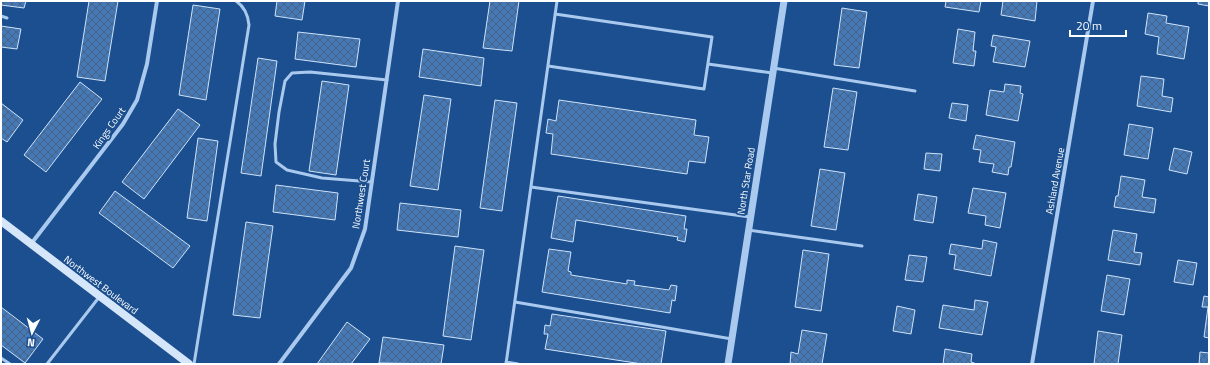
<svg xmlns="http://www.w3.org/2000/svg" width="1210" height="365" font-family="'Titillium Web',sans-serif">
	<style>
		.building { fill: url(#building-cross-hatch); stroke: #cfe3fa }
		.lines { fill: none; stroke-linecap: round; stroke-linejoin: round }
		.service { stroke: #a9c9ee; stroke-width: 3 }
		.minor { stroke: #a9c9ee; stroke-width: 4 }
		.tertiary { stroke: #a9c9ee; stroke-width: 7 }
		.secondary { stroke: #d6e6fa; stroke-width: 8 }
		.labels { text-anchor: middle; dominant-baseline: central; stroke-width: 3.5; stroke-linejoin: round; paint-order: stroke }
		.street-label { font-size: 10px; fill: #fff; stroke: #1b4f8f }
	</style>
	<defs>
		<pattern id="building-cross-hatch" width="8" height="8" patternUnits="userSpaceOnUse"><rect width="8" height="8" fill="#4478b7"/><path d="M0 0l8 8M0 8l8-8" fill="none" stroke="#486282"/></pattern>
	</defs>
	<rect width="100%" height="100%" fill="#1b4f8f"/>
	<path class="building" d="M1,1H26L24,8L1,5Z
		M89,1H118L105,81L77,77Z
		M277,1H305L302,20L275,16Z
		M490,1H519L512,51L483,48Z
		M946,1H981L979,12L945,7Z
		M1003,1H1037L1035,21L1001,15Z
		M1198,1H1209V6L1198,4Z
		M193,5L220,9L206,100L179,95Z
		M842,8L867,12L859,68L834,65Z
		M1148,13L1167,16L1166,23L1189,27L1184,59L1157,54L1159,37L1145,34Z
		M1,26L21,29L17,49L1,47Z
		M958,29L975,32L973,51H976L974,66L953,63Z
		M298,32L360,39L356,67L295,59Z
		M993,35L1030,41L1025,67L993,62L996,47L991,46Z
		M423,49L484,58L481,86L419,77Z
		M258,58L277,61L261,176L241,173Z
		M1141,76L1164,79L1162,96L1173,98L1171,112L1137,106Z
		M322,81L349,85L336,175L309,171Z
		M80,82L102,99L46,172L24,155Z
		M1005,84L1021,86L1020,93L1023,94L1018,121L986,115L990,90L1004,92Z
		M833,88L857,92L848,150L824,147Z
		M424,95L451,99L438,190L410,186Z
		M495,100L517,103L502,211L480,208Z
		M559,100L696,120L694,135L709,137L705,163L689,161L687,174L551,154L553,134L546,133L548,119L556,121Z
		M1,103L23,120L7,142L1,138Z
		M952,103L968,105L966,121L949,118Z
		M178,109L200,125L144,199L122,182Z
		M1129,124L1153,128L1148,159L1124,155Z
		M976,135L1015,142L1011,167H1009L1008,175L992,172L994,164L979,162L981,150L973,149Z
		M198,138L218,141L207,221L187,218Z
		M1174,148L1192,152L1187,174L1169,170Z
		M926,153L942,154L940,171L924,169Z
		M820,169L845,173L836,230L811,226Z
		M1121,176L1145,180L1142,197L1156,199L1154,213L1114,207L1116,196H1118Z
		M276,185L338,193L335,220L273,212Z
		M973,188L1006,193L1000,228L985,225L986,216L968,213Z
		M115,191L190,246L173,268L99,213Z
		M918,194L937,197L933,223L914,220Z
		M558,196L686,216L684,229H687L685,242L677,240L678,237L576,220L573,242L551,238Z
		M400,203L461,210L458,237L397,230Z
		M246,222L273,226L260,318L233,315Z
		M1113,230L1137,234L1134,252L1142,253L1140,265L1108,260Z
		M983,240L997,243L991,276L954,269L956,255L949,254L951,244L982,249Z
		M455,246L484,250L471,340L443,336Z
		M549,249L571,252L568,271L571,272V275L627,284V280L635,281L634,285L669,290L671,285L677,286L675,301L672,300L670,313L542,292Z
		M803,250L829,254L821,311L795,307Z
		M909,255L927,257L923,282L905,280Z
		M1178,260L1197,263L1193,285L1174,282Z
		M1107,275L1130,279L1124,315L1101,311Z
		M1204,296L1209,297V338L1204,337L1208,307H1202Z
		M975,300L988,302L982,335L939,328L943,305L974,310Z
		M897,306L915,310L911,334L893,331Z
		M1,307L43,339L25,363L1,345Z
		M552,314L666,331L661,364H642L545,349L548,334H544L545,325L550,326Z
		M347,322L370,339L351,364H317Z
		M802,330L827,334L822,364H790L791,352L798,354Z
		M1098,331L1122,335L1118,364H1094Z
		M383,337L444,345L441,364L379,363Z
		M945,349L972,354L971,362L977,364H943Z
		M1200,352L1209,353V364H1199Z"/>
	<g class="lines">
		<path class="service" d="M1,16L7,18
			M708,64L772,73
			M548,66L704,89L712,37L555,14
			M773,68L915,91
			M372,182L322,178L287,170L276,162L275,144L279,112L285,81L292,73L310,72L387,80
			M531,187L750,217
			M748,230L862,246
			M515,302L732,339
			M1,358L10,364
			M506,362L518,364
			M47,364L100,296
			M194,364L249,25C248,15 245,7 236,1
			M506,364L557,1"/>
		<path class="minor" d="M31,244L123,124L137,100L147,64L157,1
			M279,364L351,268L365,229L398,1
			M1032,364L1093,1"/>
		<path class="tertiary" d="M728,364L784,1"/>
		<path class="secondary" d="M1,221L189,364"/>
	</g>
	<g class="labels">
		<g class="street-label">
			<text transform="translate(109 128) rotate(-55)">Kings Court</text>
			<text transform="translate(746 181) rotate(-81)">North Star Road</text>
			<text transform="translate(1055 181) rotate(-80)">Ashland Avenue</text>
			<text transform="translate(361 194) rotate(-81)">Northwest Court</text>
			<text transform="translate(101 285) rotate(37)">Northwest Boulevard</text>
		</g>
	</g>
	<rect width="1210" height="365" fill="none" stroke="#ffffff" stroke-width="4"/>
	<g transform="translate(32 333) rotate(186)" stroke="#1b4f8f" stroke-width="3" paint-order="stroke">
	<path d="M0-3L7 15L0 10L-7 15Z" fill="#ffffff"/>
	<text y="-6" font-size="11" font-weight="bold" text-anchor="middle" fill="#ffffff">N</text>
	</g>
	<path d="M1070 30v6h56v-6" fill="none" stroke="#ffffff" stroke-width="2"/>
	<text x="1076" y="30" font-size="12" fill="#ffffff" stroke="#1b4f8f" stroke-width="3" paint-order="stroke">20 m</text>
</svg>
